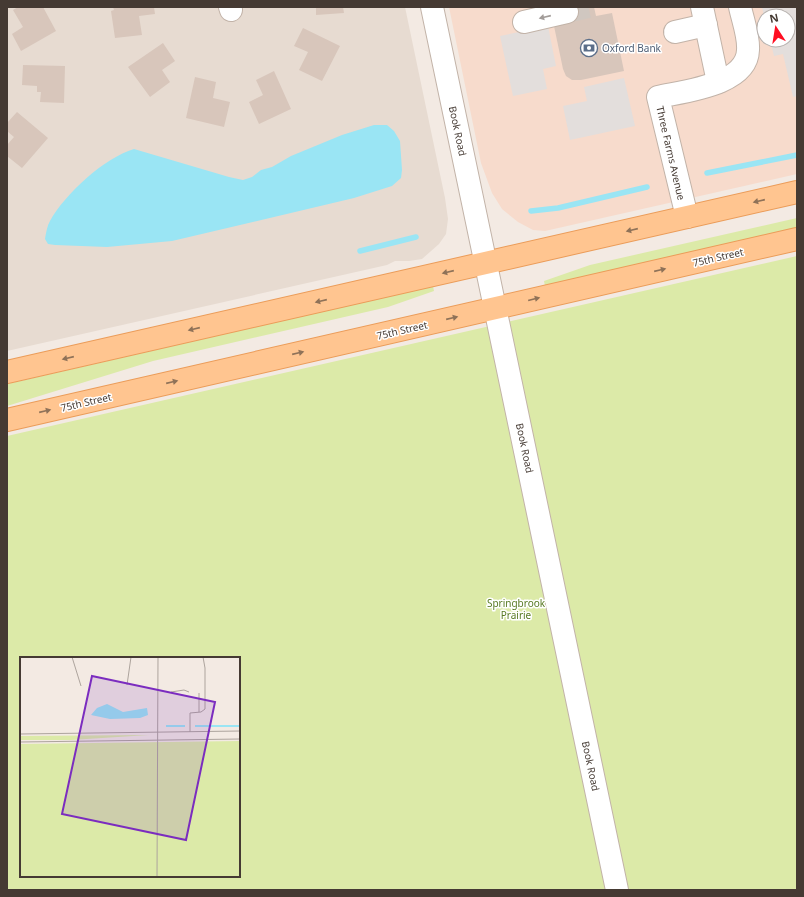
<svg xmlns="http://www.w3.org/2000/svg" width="804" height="897" font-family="'Noto Sans',sans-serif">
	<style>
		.residential { fill: #e7dbd1 }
		.commercial { fill: #f7dbcc; fill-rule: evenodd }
		.green { fill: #dceaa8; fill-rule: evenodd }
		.parking { fill: #e3dedc }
		.water { fill: #9ae5f4 }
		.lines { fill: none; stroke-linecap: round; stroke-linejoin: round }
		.stream { stroke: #9ae5f4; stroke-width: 5.5 }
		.building { fill: #d8c6bb }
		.minor-tunnel { stroke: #d0c7c0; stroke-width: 22; stroke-dasharray: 22 11; stroke-linecap: butt }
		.minor-casing { stroke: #c2b3a8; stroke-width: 24 }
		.major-casing { stroke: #eb9c59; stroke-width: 24 }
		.minor { stroke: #fff; stroke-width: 22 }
		.major { stroke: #ffc590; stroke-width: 22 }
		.oneway { fill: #a29c99 }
		.oneway2 { fill: #8f7258 }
		.labels { text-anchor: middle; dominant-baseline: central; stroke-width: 3; stroke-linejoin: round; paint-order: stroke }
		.service-label { font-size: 10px; fill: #4e5e75; stroke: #fff; text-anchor: start }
		.street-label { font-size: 10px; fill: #453a33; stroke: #fff }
		.park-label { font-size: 10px; fill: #587a23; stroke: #fff }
		.inset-river { fill: none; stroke: #9ae5f4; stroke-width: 2 }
		.inset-road { fill: none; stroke: #ada49d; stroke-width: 1 }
		.view { fill: #7b2cbf; fill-opacity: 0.15; stroke: #7b2cbf; stroke-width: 2 }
		.inset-edge { fill: none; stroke: #453a33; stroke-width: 2 }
	</style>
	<rect width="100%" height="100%" fill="#f3eae3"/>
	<polygon class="residential" points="7,7 405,7 445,198 448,219 446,234 439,244 422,259 409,261 395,261 387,265 7,351"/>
	<path class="commercial" d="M449 7H797V174L545 231 533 230 518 222 502 209 492 193 481 163ZM764 16H788V40H764Z"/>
	<g class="green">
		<polygon points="797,218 797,228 545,286 544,281 590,265"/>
		<path d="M797 256V890H7V436ZM21 658H239V876H21Z"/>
		<polygon points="433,286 434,291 388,307 153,361 7,406 7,384"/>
	</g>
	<g class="parking">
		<polygon points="762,7 797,7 797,96 793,97 783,54 774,56 770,40 788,40 788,16 764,16"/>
		<polygon points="548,26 556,66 543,69 547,89 513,96 500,36"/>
		<polygon points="624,78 635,126 570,140 563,106 587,101 584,87"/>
	</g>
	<path class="water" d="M374 125H387L394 131 400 141 402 170 401 178 392 186 354 198 172 241 107 247 55 245 48 244 45 239C46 233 47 226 50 221 65 194 104 158 134 149L229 177 243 180 252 177 261 170 272 167 291 156 342 135Z"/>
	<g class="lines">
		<g class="stream">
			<polyline points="707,173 797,155"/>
			<polyline points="531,211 558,208 647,187"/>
			<polyline points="360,251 416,237"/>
		</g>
	</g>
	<g class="building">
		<polygon points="18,7 43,7 56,31 21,51 12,34 23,27 13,10"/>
		<polygon points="113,7 154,7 155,14 139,16 142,35 115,38 111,11 114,10"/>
		<polygon points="316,7 343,7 344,13 316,15"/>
		<polygon points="565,7 594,7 596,16 612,13 624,71 581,80 572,80 566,76 563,69 554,26 569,23"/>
		<polygon points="303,28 340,46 322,81 299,70 308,52 294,46"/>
		<polygon points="163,43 175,61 162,70 170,82 150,97 128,67"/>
		<polygon points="23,65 65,66 64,103 40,102 41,92 37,92 37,86 22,85"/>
		<polygon points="274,71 291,109 259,124 249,102 263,95 256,80"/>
		<polygon points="195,77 216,82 213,98 230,102 224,127 186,118"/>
		<polygon points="17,112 48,138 22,168 7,156 7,145 14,137 7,131 7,123"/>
	</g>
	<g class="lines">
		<polyline class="minor-tunnel" points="567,12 589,7"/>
		<g class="minor-casing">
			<g id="minor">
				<polyline points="230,7 231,10"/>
				<polyline points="432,7 617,890"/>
				<polyline points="702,7 718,82"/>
				<polyline points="524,22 567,12"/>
				<polyline points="675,32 706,25"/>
				<path d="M687 217 658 97C685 91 747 85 748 50 749 36 743 21 740 7"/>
			</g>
		</g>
		<g class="major-casing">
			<g id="major">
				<polyline points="7,372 797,192"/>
				<polyline points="7,420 797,239"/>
			</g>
		</g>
		<use href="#minor" class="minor"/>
		<use href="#major" class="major"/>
	</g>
	<defs><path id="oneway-solid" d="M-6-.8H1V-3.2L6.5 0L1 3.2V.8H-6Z"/></defs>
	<use class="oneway" href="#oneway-solid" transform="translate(545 17) rotate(167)"/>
	<g class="oneway2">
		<use href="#oneway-solid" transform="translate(759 201) rotate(167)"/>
		<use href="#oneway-solid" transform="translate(632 230) rotate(167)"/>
		<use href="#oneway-solid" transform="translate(660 270) rotate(-13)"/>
		<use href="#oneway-solid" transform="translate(448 272) rotate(167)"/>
		<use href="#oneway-solid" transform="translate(534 299) rotate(-14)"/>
		<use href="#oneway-solid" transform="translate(321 301) rotate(167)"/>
		<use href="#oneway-solid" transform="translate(452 318) rotate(-13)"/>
		<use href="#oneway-solid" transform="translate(194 329) rotate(167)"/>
		<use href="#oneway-solid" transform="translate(298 353) rotate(-13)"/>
		<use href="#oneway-solid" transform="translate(68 358) rotate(167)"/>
		<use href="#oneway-solid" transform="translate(172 382) rotate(-13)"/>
		<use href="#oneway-solid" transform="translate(45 411) rotate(-13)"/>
	</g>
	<defs>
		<g id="bank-ring" transform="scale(0.9)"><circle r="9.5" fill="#fff" stroke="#5c6f8a" stroke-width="1.5"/><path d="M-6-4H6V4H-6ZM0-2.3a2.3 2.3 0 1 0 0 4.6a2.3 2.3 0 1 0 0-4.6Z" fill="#5c6f8a"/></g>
	</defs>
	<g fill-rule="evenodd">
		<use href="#bank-ring" x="589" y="48"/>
	</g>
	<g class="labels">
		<g class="service-label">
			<text x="602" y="48">Oxford Bank</text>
		</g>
		<g class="street-label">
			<text transform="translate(458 131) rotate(78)">Book Road</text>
			<text transform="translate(671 153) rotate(77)">Three Farms Avenue</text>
			<text transform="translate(718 257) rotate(-13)">75th Street</text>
			<text transform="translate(402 330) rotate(-13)">75th Street</text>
			<text transform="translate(86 402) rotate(-13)">75th Street</text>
			<text transform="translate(525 448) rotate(78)">Book Road</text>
			<text transform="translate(591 766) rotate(78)">Book Road</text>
		</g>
		<g class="park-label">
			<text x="516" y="603">Springbrook<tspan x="516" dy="12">Prairie</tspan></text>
		</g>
	</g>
	<g transform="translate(20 657)">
		<rect width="220" height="220" fill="#f3eae3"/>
		<path d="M129 78 51 83H0V79ZM220 84V220H0V87Z" fill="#dceaa8"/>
		<path d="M87 47 103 55 127 51 128 58 120 61 90 62 71 58 77 51Z" fill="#9ae5f4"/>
		<path class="inset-river" d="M146 69H165M175 69H220"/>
		<path class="inset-road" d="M13 0H43M52 0 61 29M107 28 111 0M151 35 164 33 169 35M179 55V36M170 75V56L181 55 185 52V11L183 0M0 77 220 74M0 85 220 82M137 220 138 0"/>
		<path class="view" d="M72 19 195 45 166 183 42 157Z"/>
		<rect width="220" height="220" class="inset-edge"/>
	</g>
	<rect width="804" height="897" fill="none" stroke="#453a33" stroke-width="16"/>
	<g transform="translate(776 28) rotate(348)"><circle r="19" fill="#ffffff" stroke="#b5b0ad"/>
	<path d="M0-3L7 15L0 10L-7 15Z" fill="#ff0e22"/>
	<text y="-6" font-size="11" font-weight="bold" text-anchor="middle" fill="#453a33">N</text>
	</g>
</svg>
